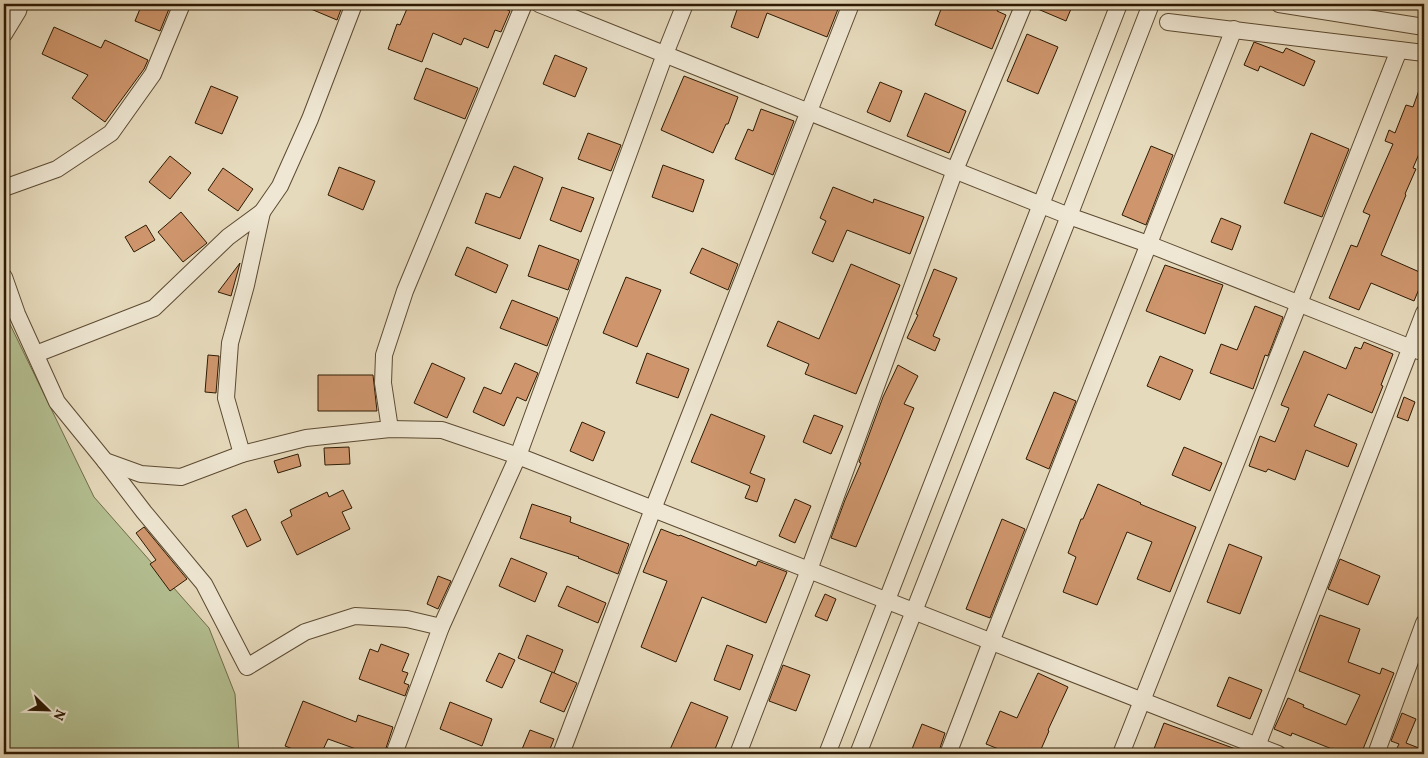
<svg xmlns="http://www.w3.org/2000/svg" width="1428" height="758" font-family="Vollkorn,serif">
	<style>
		.green { fill: #b4c092; stroke: #716d4a }
		.building { fill: #cf966d; stroke: #2e1a03 }
		.lines { fill: none; stroke-linecap: round; stroke-linejoin: round }
		.street-casing { stroke: #5c4a31; stroke-width: 18 }
		.street { stroke: #efe7d3; stroke-width: 16 }
	</style>
	<rect width="100%" height="100%" fill="#e6dabc"/>
	<filter id="stains"><feTurbulence type="fractalNoise" baseFrequency=".004" numOctaves="4"/><feColorMatrix values="0 0 0 0 .2 0 0 0 0 .09 0 0 0 0 .02 0 0 0 .5 -.17"/></filter>
	<radialGradient id="worn" r=".72"><stop offset=".6" stop-color="#630" stop-opacity="0"/><stop offset="1" stop-color="#630" stop-opacity=".3"/></radialGradient>
	<polygon class="green" points="4,312 94,497 209,628 235,694 239,754 6,754 4,750"/>
	<g class="building">
		<polygon points="142,4 171,4 160,31 135,21"/>
		<polygon points="299,4 343,4 337,20"/>
		<polygon points="409,4 470,4 479,7 481,4 494,4 510,11 501,32 495,30 488,48 464,38 461,45 433,33 422,62 388,49 397,24 400,25"/>
		<polygon points="739,4 840,4 827,37 767,13 758,38 731,27"/>
		<polygon points="943,4 1000,4 997,11 1006,15 992,49 935,25"/>
		<polygon points="1034,4 1073,4 1066,21 1033,7"/>
		<polygon points="54,27 101,48 105,40 148,60 144,69 105,122 72,98 88,75 42,54"/>
		<polygon points="1027,34 1058,47 1038,94 1007,81"/>
		<polygon points="1254,42 1283,53 1286,48 1315,61 1304,86 1260,66 1258,71 1244,65"/>
		<polygon points="555,55 587,68 575,97 543,84"/>
		<polygon points="426,68 478,88 465,119 414,99"/>
		<polygon points="684,76 738,97 728,124 726,124 713,153 661,130"/>
		<polygon points="1423,79 1424,142 1413,168 1416,169 1405,194 1406,195 1381,255 1424,274 1424,277 1414,301 1371,283 1359,310 1329,298 1351,245 1357,247 1370,215 1363,212 1393,144 1385,141 1389,130 1395,133 1406,105 1413,107"/>
		<polygon points="880,82 902,91 890,122 867,112"/>
		<polygon points="211,86 238,97 222,134 195,123"/>
		<polygon points="925,93 966,111 949,153 907,136"/>
		<polygon points="761,109 794,121 773,175 735,159 748,129 753,131"/>
		<polygon points="588,133 621,145 611,171 578,159"/>
		<polygon points="1311,133 1349,149 1322,217 1284,203"/>
		<polygon points="1151,146 1173,155 1146,225 1122,215"/>
		<polygon points="170,156 191,173 170,199 149,182"/>
		<polygon points="663,165 704,180 693,212 652,197"/>
		<polygon points="514,166 543,178 520,239 475,223 486,193 500,198"/>
		<polygon points="339,167 375,181 363,210 328,195"/>
		<polygon points="223,168 253,189 238,211 208,190"/>
		<polygon points="562,187 594,198 581,232 550,220"/>
		<polygon points="833,187 873,203 874,199 924,217 910,254 847,230 833,262 812,253 826,221 820,218"/>
		<polygon points="181,212 207,243 183,262 158,232"/>
		<polygon points="1221,218 1241,226 1232,250 1211,242"/>
		<polygon points="146,225 155,240 134,252 125,237"/>
		<polygon points="539,245 579,260 568,290 528,276"/>
		<polygon points="467,247 508,265 496,293 455,275"/>
		<polygon points="702,248 738,264 728,290 690,273"/>
		<polygon points="240,263 231,296 218,292"/>
		<polygon points="851,264 900,285 856,394 805,374 809,364 767,346 778,321 819,339"/>
		<polygon points="1165,265 1223,285 1205,334 1146,311"/>
		<polygon points="934,269 957,278 933,336 940,339 935,351 907,338 918,315 916,314"/>
		<polygon points="626,277 661,290 637,347 603,333"/>
		<polygon points="512,300 558,318 547,346 500,328"/>
		<polygon points="1255,306 1283,317 1268,356 1265,355 1253,389 1210,373 1221,344 1237,350"/>
		<polygon points="1364,342 1393,354 1381,385 1383,386 1372,413 1328,394 1314,426 1357,444 1348,467 1306,450 1295,480 1268,469 1266,472 1249,466 1260,436 1275,442 1289,408 1281,405 1304,351 1346,369 1355,347 1361,349"/>
		<polygon points="647,353 689,369 678,398 636,383"/>
		<polygon points="208,355 219,356 216,393 205,392"/>
		<polygon points="1160,356 1193,370 1180,400 1147,386"/>
		<polygon points="432,363 465,378 447,418 414,403"/>
		<polygon points="515,363 538,373 526,401 517,397 504,426 473,412 484,387 501,394"/>
		<polygon points="898,365 918,376 904,404 914,408 856,547 831,538 845,500 861,463 859,462 883,397"/>
		<polygon points="318,375 373,375 377,411 318,411"/>
		<polygon points="1054,392 1076,401 1049,469 1026,459"/>
		<polygon points="1404,397 1415,402 1408,421 1397,417"/>
		<polygon points="711,414 765,436 750,473 765,479 757,502 745,498 750,486 691,462"/>
		<polygon points="814,415 843,426 831,454 803,442"/>
		<polygon points="582,422 605,432 593,461 570,451"/>
		<polygon points="349,447 350,464 325,465 324,448"/>
		<polygon points="1184,447 1222,463 1210,491 1172,475"/>
		<polygon points="298,454 301,466 278,473 274,461"/>
		<polygon points="1098,484 1141,503 1140,504 1196,527 1170,592 1137,579 1152,542 1127,532 1097,605 1063,592 1076,557 1068,553 1081,519 1083,519"/>
		<polygon points="343,490 352,508 342,512 350,529 297,555 281,522 292,516 290,510 327,492 329,497"/>
		<polygon points="795,499 811,506 795,543 779,536"/>
		<polygon points="532,504 571,517 570,522 629,544 618,574 578,558 579,557 520,538"/>
		<polygon points="246,509 261,540 247,547 232,516"/>
		<polygon points="1002,519 1025,529 990,618 966,609"/>
		<polygon points="144,527 187,579 170,591 150,564 156,560 136,533"/>
		<polygon points="661,529 679,536 680,535 756,566 758,561 787,572 766,623 702,597 676,662 641,647 667,581 643,572"/>
		<polygon points="1229,544 1262,557 1240,614 1207,602"/>
		<polygon points="511,558 547,573 535,602 499,586"/>
		<polygon points="1340,559 1380,576 1368,605 1328,589"/>
		<polygon points="438,576 451,581 438,609 427,604"/>
		<polygon points="567,586 606,603 598,623 558,606"/>
		<polygon points="825,594 836,599 827,621 815,616"/>
		<polygon points="1320,615 1360,629 1348,662 1380,674 1382,668 1394,673 1361,754 1348,754 1332,748 1332,749 1292,733 1291,736 1274,729 1288,698 1304,705 1303,707 1346,725 1360,695 1299,671"/>
		<polygon points="527,635 563,650 554,673 518,658"/>
		<polygon points="381,644 409,654 402,671 408,673 404,683 409,685 405,696 359,679 370,649 378,652"/>
		<polygon points="727,645 753,655 740,690 714,680"/>
		<polygon points="499,653 515,660 502,688 486,681"/>
		<polygon points="783,665 810,675 796,711 769,701"/>
		<polygon points="552,672 577,683 564,712 540,702"/>
		<polygon points="1038,673 1068,687 1048,730 1049,731 1039,754 1011,754 986,744 1000,711 1017,718"/>
		<polygon points="1229,677 1262,690 1250,719 1217,706"/>
		<polygon points="303,701 356,722 358,715 393,727 384,754 370,754 328,739 321,754 306,754 285,746"/>
		<polygon points="450,702 492,719 482,746 440,729"/>
		<polygon points="691,702 728,717 713,754 668,754"/>
		<polygon points="1402,713 1416,719 1406,743 1424,750 1424,754 1394,754 1399,744 1391,741"/>
		<polygon points="1164,723 1244,752 1244,754 1152,754"/>
		<polygon points="922,724 945,733 938,754 910,754"/>
		<polygon points="530,730 554,739 548,754 520,754"/>
	</g>
	<g class="lines">
		<g class="street-casing">
			<g id="street">
				<polyline points="539,4 1069,216 1148,244 1424,353"/>
				<polyline points="1279,4 1424,27"/>
				<polyline points="1168,22 1424,53"/>
				<polyline points="4,34 18,11 20,4"/>
				<polyline points="4,188 57,169 111,133 153,74 182,4"/>
				<polyline points="4,277 17,314 57,402 105,461 141,474 181,477 242,454 306,438 390,429 442,430 518,456 1278,754"/>
				<polyline points="36,354 154,308 228,237 262,212 280,186 310,119 354,4"/>
				<polyline points="390,429 383,383 384,355 405,291 524,4"/>
				<polyline points="242,454 226,398 230,343 246,285 262,212"/>
				<polyline points="105,461 144,512 204,584 247,667 305,632 355,616 407,619 441,627"/>
				<polyline points="394,754 441,627 518,456 665,54 685,4"/>
				<polyline points="561,754 653,509 851,4"/>
				<polyline points="738,754 809,570 955,170 1024,4"/>
				<polyline points="827,754 1119,4"/>
				<polyline points="858,754 1069,216 1151,4"/>
				<polyline points="948,754 991,642 1234,29"/>
				<polyline points="1121,754 1399,50"/>
				<polyline points="1254,754 1424,313"/>
				<polyline points="1376,754 1424,623"/>
			</g>
		</g>
		<use href="#street" class="street"/>
	</g>
	<rect width="1428" height="758" fill="none" stroke="#e6dabc" stroke-width="20"/>
	<rect x="5" y="5" width="1418" height="748" fill="none" stroke="#2e1a03" stroke-width="2.5"/>
	<rect x="10" y="10" width="1408" height="738" fill="none" stroke="#2e1a03"/>
	<g transform="translate(48 710) rotate(113)" stroke="#efe7d3" stroke-width="4" paint-order="stroke">
	<path d="M0-4L9 19L0 12L-9 19Z" fill="#2e1a03"/>
	<text y="-8" font-size="14" font-weight="bold" text-anchor="middle" fill="#2e1a03">N</text>
	</g>
	<rect width="100%" height="100%" filter="url(#stains)"/>
	<rect width="100%" height="100%" fill="url(#worn)"/>
</svg>
